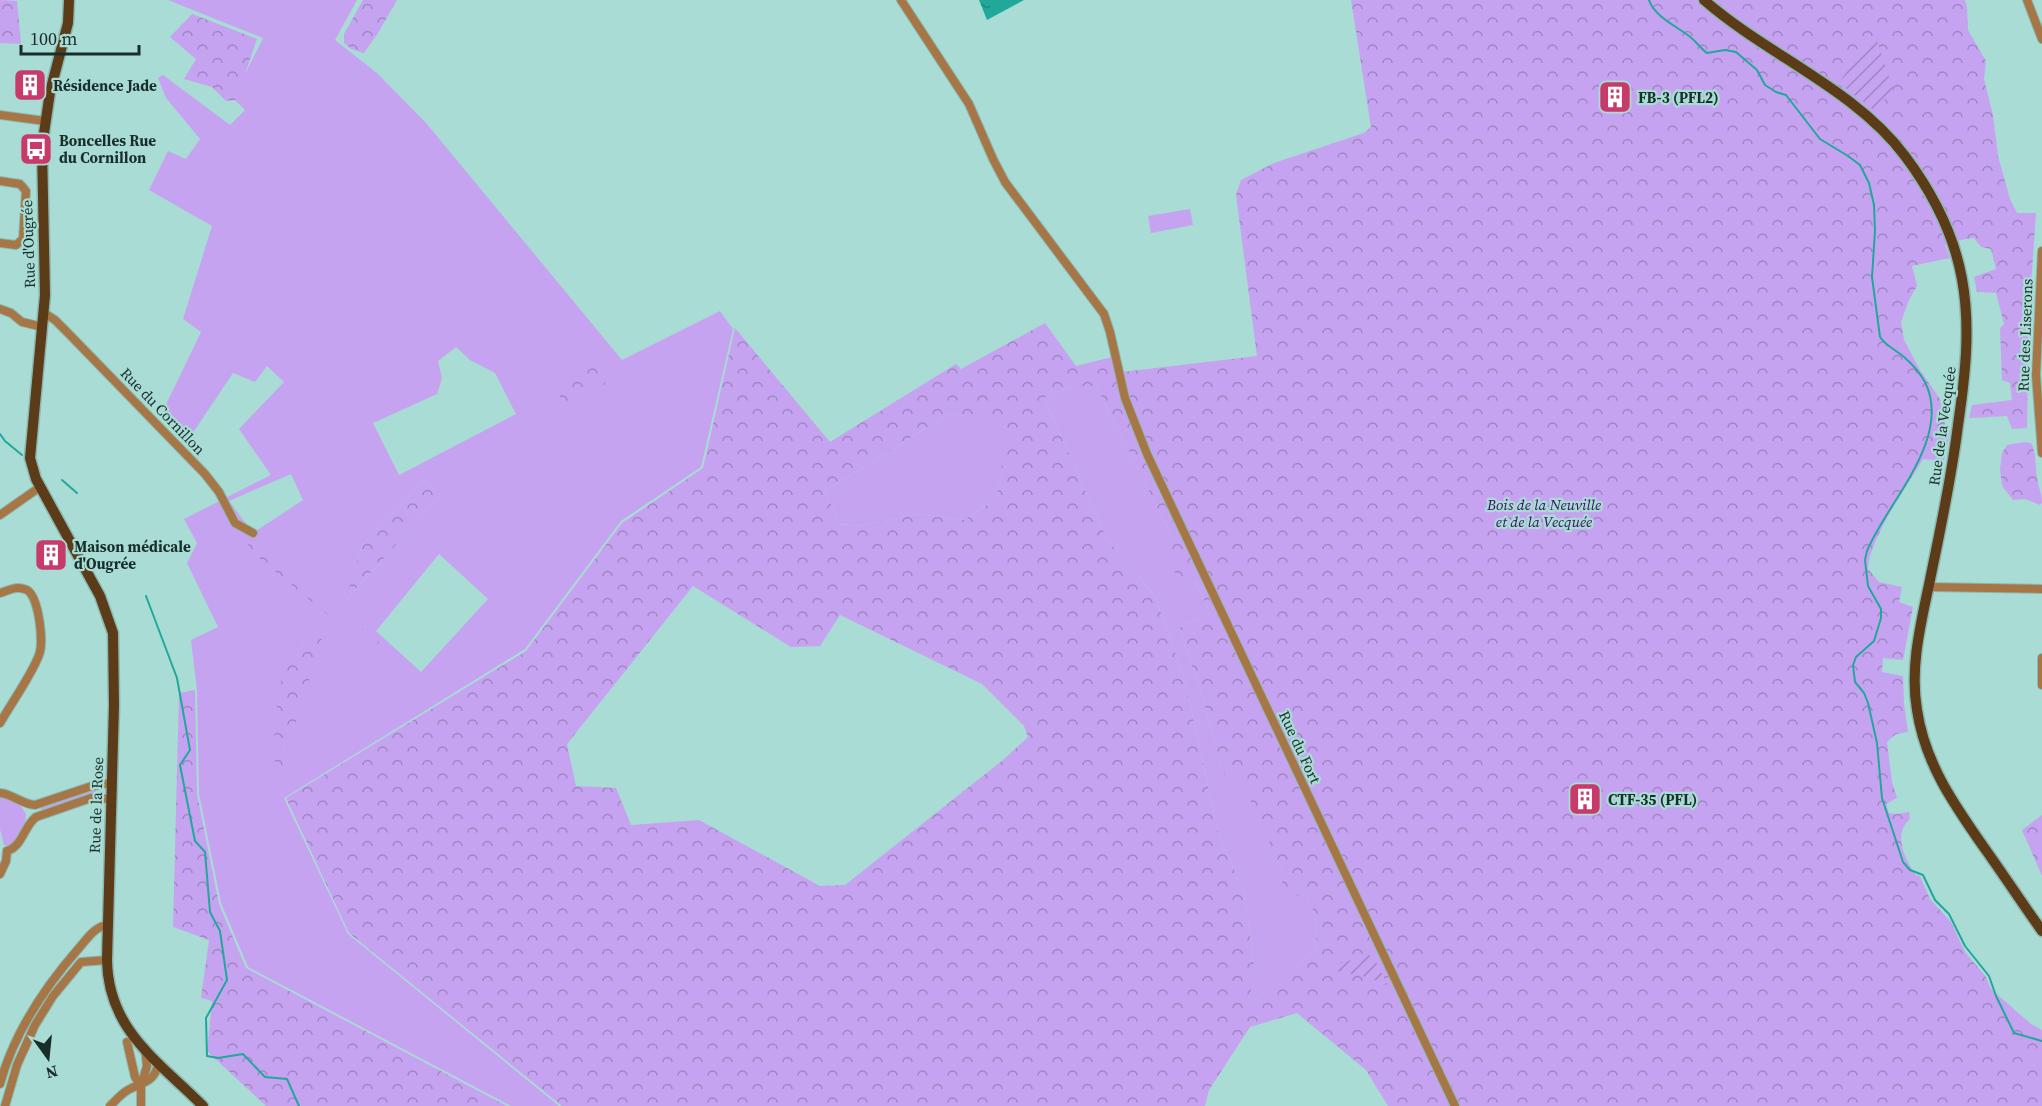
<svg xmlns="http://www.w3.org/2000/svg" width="2042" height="1106" font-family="'Source Serif 4',serif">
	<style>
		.green { fill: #c6a3f1; fill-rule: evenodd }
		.forest { fill: url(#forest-crowns); fill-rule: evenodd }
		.garden { fill: url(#garden-furrows) }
		.water { fill: url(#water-ripples) }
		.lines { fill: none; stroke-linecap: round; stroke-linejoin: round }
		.stream { stroke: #21a89b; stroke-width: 2 }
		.minor-casing { stroke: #8bb9b2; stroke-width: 10 }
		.major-casing { stroke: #8bb9b2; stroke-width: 13 }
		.minor { stroke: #a77646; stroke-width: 8 }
		.major { stroke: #5c3b19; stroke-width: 10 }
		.labels { text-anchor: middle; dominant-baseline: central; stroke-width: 4.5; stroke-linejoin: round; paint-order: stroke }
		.poi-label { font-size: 15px; font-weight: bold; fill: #192e2b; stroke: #a8dcd4; text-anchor: start }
		.street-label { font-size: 15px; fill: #192e2b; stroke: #a8dcd4 }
		.park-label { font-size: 15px; font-style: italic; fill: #3d0f61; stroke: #a8dcd4 }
	</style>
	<defs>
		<pattern id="forest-crowns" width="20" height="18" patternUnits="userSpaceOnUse" patternTransform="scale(1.5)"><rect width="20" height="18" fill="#c6a3f1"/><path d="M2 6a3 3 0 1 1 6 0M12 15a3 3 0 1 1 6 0" fill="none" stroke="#a085c3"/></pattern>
		<pattern id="garden-furrows" width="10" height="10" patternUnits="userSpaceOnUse" patternTransform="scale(1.5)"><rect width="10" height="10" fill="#c6a3f1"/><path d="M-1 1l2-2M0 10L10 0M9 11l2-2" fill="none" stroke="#a085c3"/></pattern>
		<pattern id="water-ripples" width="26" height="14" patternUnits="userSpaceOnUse" patternTransform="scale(1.5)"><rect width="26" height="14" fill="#21a89b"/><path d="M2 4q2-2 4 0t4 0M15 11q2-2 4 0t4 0" fill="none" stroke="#1c897f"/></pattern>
	</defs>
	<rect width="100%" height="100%" fill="#a8dcd4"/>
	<g class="green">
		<path d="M168 0H357L335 40 378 74 426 123 622 360 720 311 733 329 701 467 621 521 525 649 284 798 348 934 559 1106H511L248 967 221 903 199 794 197 690 191 640 218 627 187 563 197 543 184 519 271 475 239 429 284 382 267 366 255 382 233 373 186 443 161 415 201 332 183 319 212 226 149 190 168 151 186 159 200 139 166 98 158 78 163 75 230 125 245 110 233 98 263 38ZM456 347 470 360 495 373 516 414 399 475 373 423 437 394 442 378 438 361ZM291 474 303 500 253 533 229 501ZM424 481 441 495 346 600 362 545ZM439 554 488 599 421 672 376 631Z"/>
		<polygon points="1190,209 1193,225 1151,233 1148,216"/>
		<path d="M1073 386H1096L1174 541V560L1194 579 1210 613 1179 628 1198 683 1224 775 1236 768 1283 872 1288 895 1307 896C1317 916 1319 928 1315 951L1248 1006 1254 965 1245 894 1219 836 1184 677 1155 596 1107 539 1044 398Z"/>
		<polygon points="950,413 1008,427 997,498 964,520 917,514 861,526 840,524 825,491"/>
		<polygon points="91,789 96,789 96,793 42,811 41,809 42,806"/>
		<path d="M0 797C10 797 22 805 26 814L25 824 11 846 4 845 0 829Z"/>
	</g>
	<g class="forest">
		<polygon points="0,0 17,1 21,44 0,43"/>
		<polygon points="363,0 397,0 378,33 364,53 351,49 344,43 344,34"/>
		<path d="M1351 0H1965L1967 7 1968 30 1986 61 1984 79 1993 115 1998 156 2010 199 2017 213H2036L2029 314 2027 428 2012 429 2007 416 1969 418 1972 405 2012 400 2010 383 2002 380 2000 328 2004 324 1996 293 1977 292 1974 277 1996 269 1991 249 1981 247 1974 238 1960 240 1945 245 1950 258 1912 266 1917 286 1909 300 1901 322 1904 340 1920 370 1940 399 1946 429 1950 431 1944 461 1923 459C1907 486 1869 539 1868 569L1879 582 1902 587 1899 602 1913 607 1903 660 1883 658 1882 672 1903 676 1904 704 1908 732 1896 734 1887 742 1892 782 1897 798 1886 804 1889 813 1896 814 1909 812 1910 819C1892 835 1905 859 1916 875L1920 876 1930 899 1951 922 1965 952 1986 977 1991 989 2031 1024 2042 1030V1106H1460L1143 437 1129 399 1122 372 1257 356 1236 195 1241 180 1274 163 1364 133 1371 127Z"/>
		<polygon points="192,14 257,39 236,100 226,101 212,87 184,79 196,59 170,37"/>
		<path d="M1045 323 1076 366 1112 357 1122 400 1133 431 1450 1106H1388L1366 1070 1297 1013 1250 1027 1209 1090 1205 1106H562L349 933 286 798 526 651 622 523 703 468 735 328 830 442 956 364 961 369ZM1073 386H1096L1174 541 1165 553 1174 560 1170 569 1180 576 1181 584 1194 579 1210 613 1179 628 1198 683 1224 775 1236 769 1283 872 1282 886 1288 895 1307 896C1317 916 1319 929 1315 951L1249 1005 1254 965 1245 894 1219 836 1184 677 1155 596 1107 539 1044 398ZM950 413 1007 427 997 498 964 520 917 514 861 526 840 524 825 491ZM693 586 791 647 820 646 840 615 982 684 1024 726 1028 737 1003 760 845 885 820 886 699 820 631 825 616 788 576 786 567 744Z"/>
		<polygon points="593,366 606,379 605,384 567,405 554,390 583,368"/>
		<path d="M2025 442 2031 443C2037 454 2035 467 2037 478 2038 487 2042 493 2042 503L2040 505 2025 499 2013 500 2002 486 2000 469 2002 453 2007 445Z"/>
		<polygon points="424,481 441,495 345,601 362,545"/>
		<polygon points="254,540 382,645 372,651 245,547"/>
		<polygon points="315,632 322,640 279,777 273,752 278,693 287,658 300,639"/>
		<polygon points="195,690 197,794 219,904 246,968 507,1106 266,1106 207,1051 212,1001 201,998 209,940 173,927 179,693"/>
		<polygon points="2042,815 2042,876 2022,830"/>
	</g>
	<g class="garden">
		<polygon points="1877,41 1893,89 1875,111 1839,83 1850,67"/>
		<polygon points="1369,955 1374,958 1388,986 1367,977 1337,971 1334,965"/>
	</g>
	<polygon class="water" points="979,0 1024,0 987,20"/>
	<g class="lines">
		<g class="stream">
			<path d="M1649 0C1654 16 1676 26 1689 36 1696 41 1700 48 1707 53L1725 50 1736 52 1757 70 1765 85 1776 92 1786 95 1820 139 1848 156 1860 165 1869 183 1874 205 1875 231 1872 277 1880 337C1886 346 1896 350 1904 357 1912 364 1920 373 1925 382 1953 439 1887 502 1867 551L1865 560 1868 586 1881 609V618L1874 641 1856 657 1853 665 1855 682 1864 693 1868 703 1877 743 1882 798 1903 862 1910 870 1923 875 1935 900 1949 914 1965 946 1989 976 1996 996 2014 1033 2042 1041"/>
			<polyline points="0,434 5,441 22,455"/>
			<polyline points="62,480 77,493"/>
			<polyline points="146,596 177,678 190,750 180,765 195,841 205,852 210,912 220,931 227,980 206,1018 207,1056 218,1058 243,1054 265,1077 287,1079 299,1106"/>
		</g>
		<g class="minor-casing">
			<g id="minor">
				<polyline points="901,0 969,104 993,159 1005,182 1104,314 1110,332 1125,398 1147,454 1455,1106"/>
				<polyline points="2027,0 2042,39"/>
				<polyline points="0,115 45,121"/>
				<polyline points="0,181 20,184 26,191 23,239 16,245 0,243"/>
				<polyline points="2042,251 2036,375 2042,453"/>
				<polyline points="0,309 11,313 22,322 43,327"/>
				<polyline points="44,313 55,320 68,333 205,474 219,492 235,523 253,533"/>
				<polyline points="0,515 40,487"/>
				<polyline points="1928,587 2042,589"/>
				<path d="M0 593C9 590 18 585 27 590 39 597 44 643 39 655 31 676 12 702 0 723"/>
				<polyline points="2042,658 2042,685"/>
				<path d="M0 793C12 794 22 804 35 805L92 786 111 783"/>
				<path d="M7 851C22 847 24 826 36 817L91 798 111 799"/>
				<polyline points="0,874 6,861 7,851"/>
				<polyline points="127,1042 135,1077 141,1086"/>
				<path d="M0 1084C14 1032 44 988 79 948 87 939 95 926 108 925"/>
				<polyline points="5,1106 17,1065 35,1025 53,996 81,962 107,960"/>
				<path d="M110 1106C115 1101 121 1094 128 1090 144 1081 153 1084 159 1063"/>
				<polyline points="141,1106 141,1086 147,1066 145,1048"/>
			</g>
		</g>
		<g class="major-casing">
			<g id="major">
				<path d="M69 0 68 23 50 92 42 147 45 295 30 458 36 479 100 596 113 633 114 705 107 960C108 1030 158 1061 203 1106"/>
				<path d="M1704 0C1767 55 1855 89 1905 156 1932 192 1954 235 1962 279 1971 328 1965 377 1958 425 1952 474 1942 522 1932 570 1923 616 1909 663 1917 710 1925 763 1953 803 1983 846 2003 874 2022 903 2042 931"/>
			</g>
		</g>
		<use href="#minor" class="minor"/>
		<use href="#major" class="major"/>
	</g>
	<defs>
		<g id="building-square" transform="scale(1.725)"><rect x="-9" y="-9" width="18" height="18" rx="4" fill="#c73a69" stroke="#a8dcd4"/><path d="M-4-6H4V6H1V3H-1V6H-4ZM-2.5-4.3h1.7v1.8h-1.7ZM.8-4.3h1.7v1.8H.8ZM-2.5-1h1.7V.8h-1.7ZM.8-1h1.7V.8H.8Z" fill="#fff"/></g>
		<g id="bus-square" transform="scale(1.725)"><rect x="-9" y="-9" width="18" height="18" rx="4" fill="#c73a69" stroke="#a8dcd4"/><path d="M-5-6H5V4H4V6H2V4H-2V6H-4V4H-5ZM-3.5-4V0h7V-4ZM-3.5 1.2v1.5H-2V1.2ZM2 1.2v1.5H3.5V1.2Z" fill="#fff"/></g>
	</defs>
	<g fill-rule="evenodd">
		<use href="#building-square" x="30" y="85"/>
		<use href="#building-square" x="1615" y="97"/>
		<use href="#bus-square" x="36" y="149"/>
		<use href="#building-square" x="51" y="555"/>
		<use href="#building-square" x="1585" y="799"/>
	</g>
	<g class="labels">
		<g class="poi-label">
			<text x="53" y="85">Résidence Jade</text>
			<text x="1638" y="97">FB-3 (PFL2)</text>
			<text x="59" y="140">Boncelles Rue<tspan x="59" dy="17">du Cornillon</tspan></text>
			<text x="74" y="546">Maison médicale<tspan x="74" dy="17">d'Ougrée</tspan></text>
			<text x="1608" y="799">CTF-35 (PFL)</text>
		</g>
		<g class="street-label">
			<text transform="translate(28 244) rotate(-92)">Rue d'Ougrée</text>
			<text transform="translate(2025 335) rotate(-88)">Rue des Liserons</text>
			<text transform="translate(163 411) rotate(46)">Rue du Cornillon</text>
			<text transform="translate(1942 426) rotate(-82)">Rue de la Vecquée</text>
			<text transform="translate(1300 747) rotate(65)">Rue du Fort</text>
			<text transform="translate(96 805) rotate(-88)">Rue de la Rose</text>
		</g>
		<g class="park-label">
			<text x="1544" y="504">Bois de la Neuville<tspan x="1544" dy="17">et de la Vecquée</tspan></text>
		</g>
	</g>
	<g transform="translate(48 1058) rotate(165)" stroke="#a8dcd4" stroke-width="4.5" paint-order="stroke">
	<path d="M0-4.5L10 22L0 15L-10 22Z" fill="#192e2b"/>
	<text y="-9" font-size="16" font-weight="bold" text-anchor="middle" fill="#192e2b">N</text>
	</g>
	<path d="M21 45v9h118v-9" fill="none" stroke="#192e2b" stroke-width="3"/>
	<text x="30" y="45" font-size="18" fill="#192e2b" stroke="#a8dcd4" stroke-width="4.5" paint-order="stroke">100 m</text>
</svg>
